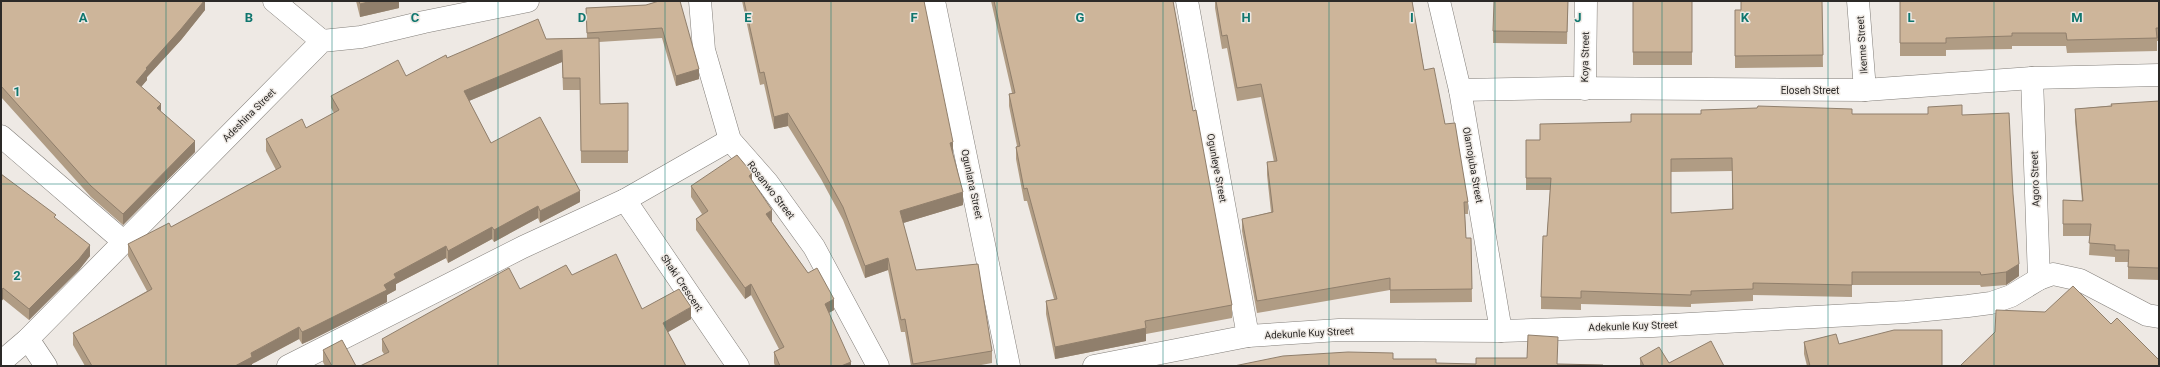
<svg xmlns="http://www.w3.org/2000/svg" width="2160" height="367" font-family="Roboto,sans-serif">
	<style>
		.lines { fill: none; stroke-linecap: round; stroke-linejoin: round }
		.minor-casing { stroke: #837f7a; stroke-width: 23 }
		.minor { stroke: #fff; stroke-width: 22 }
		.wall { fill: #b09c84; fill-rule: evenodd }
		.shaded-wall { fill: #907f6c }
		.building { fill: #cdb59a; stroke: #907f6c; fill-rule: evenodd }
		.grid { fill: none; stroke: #0f766e; stroke-width: 1; stroke-opacity: 0.55 }
		.labels { text-anchor: middle; dominant-baseline: central; stroke-width: 3; stroke-linejoin: round; paint-order: stroke }
		.street-label { font-size: 10px; fill: #2c2a28; stroke: #eee9e4 }
		.grid-label { font-size: 13px; text-anchor: middle; font-weight: bold; fill: #0f766e; stroke: #eee9e4; stroke-width: 3; stroke-linejoin: round; paint-order: stroke }
	</style>
	<rect width="100%" height="100%" fill="#eee9e4"/>
	<g class="lines">
		<g class="minor-casing">
			<g id="minor">
				<polyline points="274,1 322,41"/>
				<polyline points="700,1 704,50 730,140 767,182 814,247 878,366"/>
				<polyline points="934,1 1009,366"/>
				<polyline points="1187,1 1248,336"/>
				<polyline points="1439,1 1460,90 1501,331"/>
				<polyline points="1858,1 1865,90"/>
				<polyline points="2032,78 2039,279"/>
				<polyline points="1585,89 1586,1"/>
				<polyline points="1460,90 1566,88 1865,90 2032,78 2159,75"/>
				<polyline points="1,136 123,241"/>
				<polyline points="625,200 738,366"/>
				<polyline points="28,339 46,366"/>
				<polyline points="1,362 28,339 322,41 361,37 424,22 528,1"/>
				<polyline points="288,366 523,247 625,200 730,140"/>
				<polyline points="1094,366 1248,336 1339,330 1501,331 1653,326 1906,312 1968,306 1991,303 2011,296 2039,279 2053,274 2080,280 2147,315 2159,317"/>
			</g>
		</g>
		<use href="#minor" class="minor"/>
	</g>
	<g class="wall">
		<polygon points="1,1 205,1 205,10 181,40 147,77 147,80 141,87 161,112 195,152 123,225 91,197 1,97"/>
		<polygon points="356,1 399,1 399,8 360,17"/>
		<polygon points="742,1 924,1 953,155 963,205 903,223 916,270 992,351 992,363 976,366 911,366 905,332 901,332 888,270 865,278 843,220 821,179 788,126 774,129 764,84 760,85"/>
		<polygon points="991,1 1173,1 1193,111 1232,305 1232,318 1146,334 1146,341 1055,359 1046,314 1046,301 1054,299 1027,201 1024,201 1016,159 1016,147 1017,146 1009,106 1009,94 1012,93"/>
		<polygon points="1215,1 1412,1 1424,70 1445,124 1468,202 1468,214 1465,214 1466,238 1471,238 1472,302 1390,303 1390,290 1257,313 1242,231 1242,219 1271,212 1267,175 1267,162 1274,162 1261,97 1237,101 1227,48 1222,49 1215,8"/>
		<polygon points="1568,1 1567,44 1493,43 1493,31"/>
		<rect x="1633" y="1" width="59" height="64"/>
		<polygon points="1822,1 1823,67 1735,68 1735,10 1741,10"/>
		<polygon points="1900,1 2159,1 2159,41 2157,41 2157,51 2067,53 2066,46 2012,46 2012,49 1946,50 1946,56 1900,56"/>
		<polygon points="646,5 699,79 676,86 662,38 599,42 600,104 628,103 628,163 581,163 580,90 563,90 562,62 469,101 491,143 580,202 540,223 538,218 494,242 492,239 448,263 446,258 396,284 396,290 387,295 387,302 311,340 302,344 299,339 252,364 252,366 85,366 73,345 73,333 147,291 128,256 128,244 171,227 276,170 266,151 266,139 306,128 334,113 331,108 331,96 406,76 447,58 546,39 587,38 586,8"/>
		<polygon points="2159,101 2159,280 2128,279 2128,262 2115,262 2115,257 2089,255 2090,236 2063,236 2063,200 2082,201 2075,121 2075,109"/>
		<path d="M1928 107 1962 115 2013 194 2019 276 2006 285 1981 287 1980 285H1852V297L1753 295V301L1691 304V307L1581 304V310L1541 309V297L1547 236 1550 190H1526V140H1540L1631 122 1852 114H1928ZM1732 171V209L1671 213V172Z"/>
		<polygon points="1,174 56,219 90,256 79,270 29,320 3,299 1,302"/>
		<polygon points="752,181 772,221 772,222 834,310 829,313 851,366 775,366 774,363 774,352 779,349 751,295 745,299 696,230 696,219 702,214 691,197 691,186"/>
		<polygon points="572,275 642,309 691,319 668,332 384,354 382,351 382,339 520,289"/>
		<polygon points="1804,342 1839,344 1942,366 1807,366 1804,354"/>
		<polygon points="323,350 356,366 325,366 323,362"/>
		<polygon points="1640,358 1669,363 1724,366 1640,366"/>
	</g>
	<g class="shaded-wall">
		<polygon points="204,1 205,1 205,10 181,40 147,77 147,80 136,93 136,82 146,68"/>
		<polygon points="372,1 399,1 399,8 360,17 360,4"/>
		<polygon points="562,50 562,62 464,103 464,91"/>
		<polygon points="699,69 699,79 676,86 676,76"/>
		<polygon points="161,104 161,115 157,108"/>
		<polygon points="788,113 788,126 774,129 774,117"/>
		<polygon points="195,141 195,152 123,225 123,214"/>
		<polygon points="953,142 953,155 950,143"/>
		<polygon points="752,173 752,184 749,176"/>
		<polygon points="580,191 580,202 540,223 540,211"/>
		<polygon points="963,192 963,205 900,224 900,211"/>
		<polygon points="538,206 538,218 494,242 494,230"/>
		<polygon points="772,210 772,221 766,225 766,214"/>
		<polygon points="492,227 492,239 448,263 448,251"/>
		<polygon points="90,245 90,256 79,270 29,320 29,309"/>
		<polygon points="446,246 446,258 396,284 396,290 387,295 387,302 311,340 302,344 302,332 384,285 394,274"/>
		<polygon points="888,258 888,270 865,278 865,266"/>
		<polygon points="2019,264 2019,276 2006,285 2006,272"/>
		<polygon points="751,284 751,295 745,299 745,288"/>
		<polygon points="3,288 3,299 1,302 1,291"/>
		<polygon points="834,299 834,310 825,315 825,304"/>
		<polygon points="691,307 691,319 663,335 663,323"/>
		<polygon points="299,327 299,339 252,364 252,366 235,366 251,353"/>
		<polygon points="1146,328 1146,341 1055,359 1055,347"/>
		<polygon points="851,362 851,366 841,366"/>
	</g>
	<g class="building">
		<polygon points="1,1 204,1 181,29 146,68 147,69 136,82 161,104 157,108 195,141 123,214 91,186 1,86"/>
		<polygon points="359,1 372,1 360,4"/>
		<polygon points="659,1 680,1 699,69 676,76 662,28 587,33 586,8 646,5"/>
		<polygon points="744,1 924,1 953,142 950,143 963,192 900,211 916,270 978,264 992,351 913,364 905,319 901,320 888,258 865,266 843,207 821,167 788,113 774,117 764,72 760,73"/>
		<polygon points="994,1 1173,1 1193,111 1196,110 1232,305 1145,321 1146,328 1055,347 1046,301 1057,299 1027,188 1024,189 1016,147 1020,146 1009,94 1015,93"/>
		<polygon points="1216,1 1412,1 1424,70 1434,68 1445,124 1455,123 1468,202 1464,202 1466,238 1471,238 1472,289 1390,290 1390,278 1257,301 1242,219 1273,212 1267,162 1277,161 1261,84 1237,88 1227,35 1222,36"/>
		<polygon points="1494,1 1568,1 1567,32 1493,31"/>
		<rect x="1633" y="1" width="59" height="51"/>
		<polygon points="1741,1 1822,1 1823,55 1735,56 1735,10 1741,10"/>
		<polygon points="1900,1 2159,1 2159,28 2156,28 2157,38 2067,40 2066,33 2012,33 2012,36 1946,38 1946,43 1900,43"/>
		<polygon points="538,19 546,39 599,38 600,104 628,103 628,151 581,151 580,78 563,78 562,50 464,91 491,143 540,117 580,191 540,211 538,206 494,230 492,227 448,251 446,246 394,274 396,278 384,285 387,290 311,328 302,332 299,327 251,353 252,357 235,366 92,366 73,333 152,289 128,244 169,223 171,227 281,167 266,139 302,119 306,128 339,110 331,96 398,60 406,76 446,55 447,58"/>
		<polygon points="2159,101 2159,268 2128,267 2129,250 2115,250 2115,245 2089,243 2091,224 2063,224 2063,200 2083,201 2075,109 2112,106 2111,104"/>
		<path d="M1962 105V115L2009 113 2013 194 2019 264 2006 272 1981 275 1980 272H1852V285L1753 283V289L1691 291V295L1581 291V298L1541 297 1543 236H1547L1551 178H1526V140H1540V124L1631 122V114H1701V110L1757 108 1758 106 1852 109V114H1928V107ZM1732 158 1733 209 1671 213V159Z"/>
		<polygon points="737,155 752,173 749,176 772,210 766,214 808,273 817,268 834,299 825,304 851,362 841,366 780,366 774,352 784,347 751,284 745,288 696,219 708,211 691,186"/>
		<polygon points="1,174 56,215 54,217 90,245 79,259 29,309 3,288 1,291"/>
		<polygon points="616,254 642,309 679,289 691,307 663,323 686,366 360,366 389,352 382,339 509,268 520,289 566,265 572,275"/>
		<polygon points="2073,286 2111,324 2117,318 2158,359 2159,358 2159,366 1960,366 1995,332 1996,310 2045,312"/>
		<polygon points="1894,330 1942,330 1942,366 1810,366 1804,342 1836,334 1839,344"/>
		<polygon points="1528,335 1558,337 1557,364 1603,365 1603,366 1234,366 1283,356 1348,352 1393,353 1393,359 1436,359 1436,363 1476,364 1476,358 1527,358"/>
		<polygon points="342,340 356,366 332,366 323,350"/>
		<polygon points="1711,341 1724,366 1644,366 1640,358 1659,347 1669,363"/>
	</g>
	<path class="grid" d="M166 1V366M332 1V366M498 1V366M665 1V366M831 1V366M997 1V366M1163 1V366M1329 1V366M1495 1V366M1662 1V366M1828 1V366M1994 1V366M1 184H2159"/>
	<g class="labels">
		<g class="street-label">
			<text transform="translate(1862 45) rotate(-94)">Ikenne Street</text>
			<text transform="translate(1585 57) rotate(-89)">Koya Street</text>
			<text x="1810" y="90">Eloseh Street</text>
			<text transform="translate(249 115) rotate(-45)">Adeshina Street</text>
			<text transform="translate(1473 165) rotate(80)">Olamojuba Street</text>
			<text transform="translate(1217 168) rotate(79)">Ogunleye Street</text>
			<text transform="translate(2035 179) rotate(-92)">Agoro Street</text>
			<text transform="translate(972 184) rotate(78)">Ogunlana Street</text>
			<text transform="translate(771 190) rotate(52)">Rosanwo Street</text>
			<text transform="translate(682 283) rotate(56)">Shaki Crescent</text>
			<text transform="translate(1633 326) rotate(-2)">Adekunle Kuy Street</text>
			<text transform="translate(1309 333) rotate(-3)">Adekunle Kuy Street</text>
		</g>
	</g>
	<g class="grid-label">
		<text x="83" y="22">A</text>
		<text x="249" y="22">B</text>
		<text x="415" y="22">C</text>
		<text x="582" y="22">D</text>
		<text x="748" y="22">E</text>
		<text x="914" y="22">F</text>
		<text x="1080" y="22">G</text>
		<text x="1246" y="22">H</text>
		<text x="1412" y="22">I</text>
		<text x="1578" y="22">J</text>
		<text x="1745" y="22">K</text>
		<text x="1911" y="22">L</text>
		<text x="2077" y="22">M</text>
		<text x="17" y="96">1</text>
		<text x="17" y="280">2</text>
	</g>
	<rect width="2160" height="367" fill="none" stroke="#2c2a28" stroke-width="4"/>
</svg>
